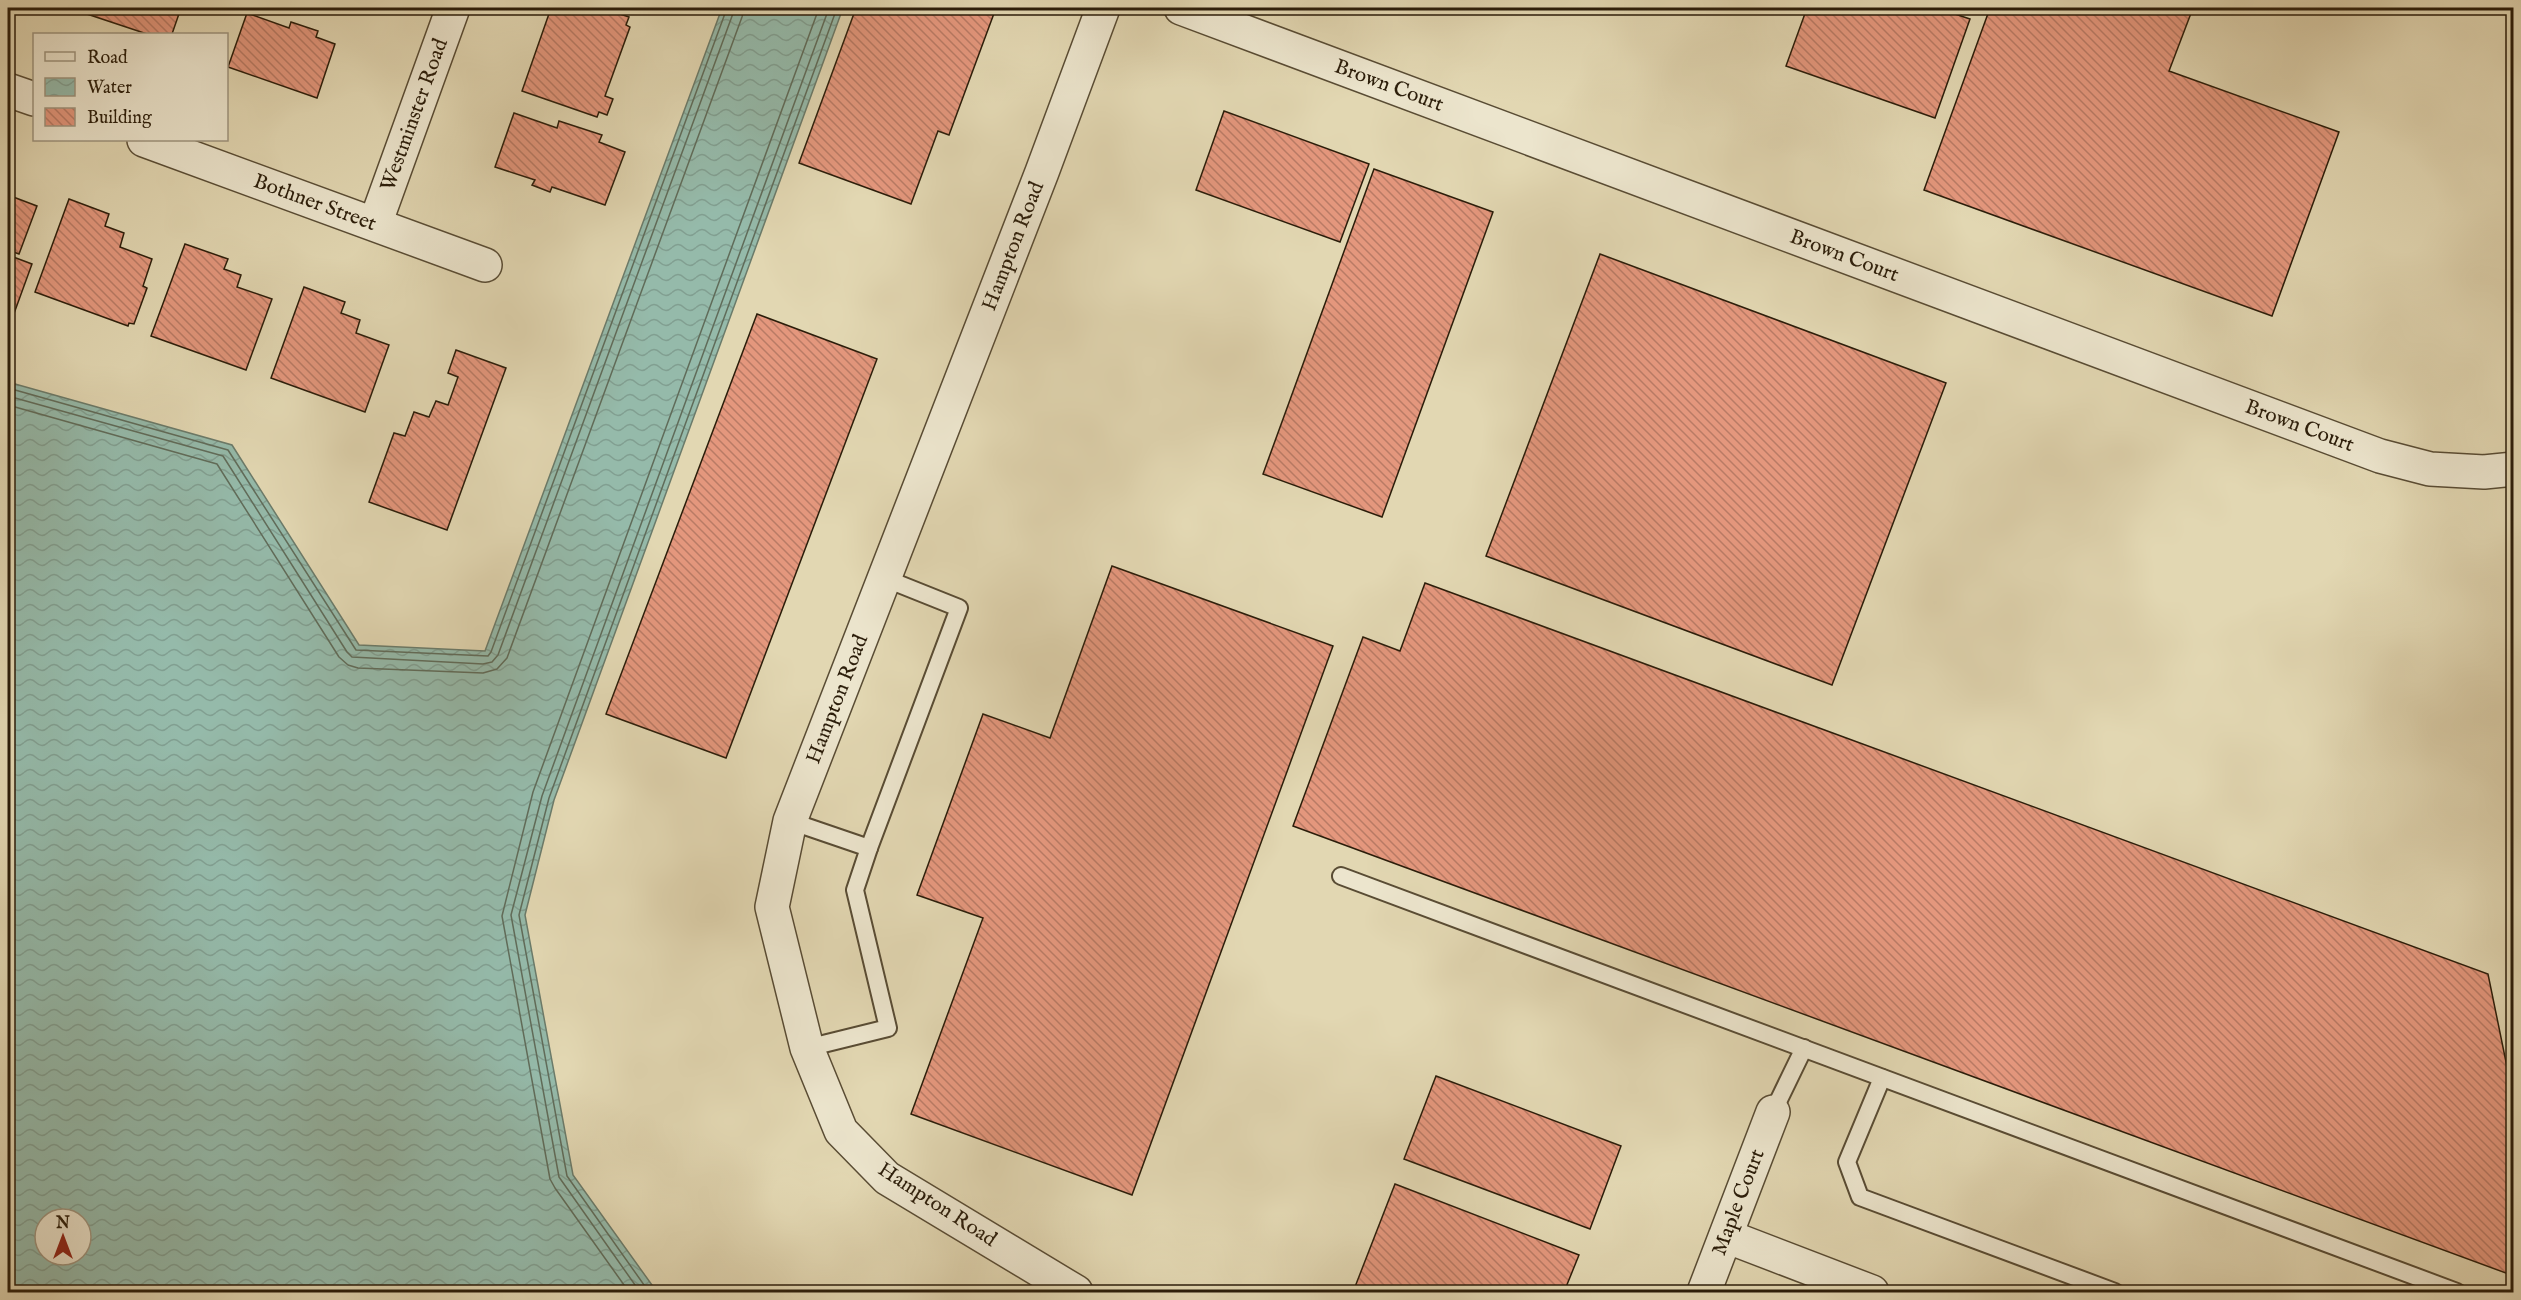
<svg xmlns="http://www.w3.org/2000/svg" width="2521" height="1300" font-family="'IM FELL English',serif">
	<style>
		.water { fill: url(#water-waves); stroke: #6b7b6a; stroke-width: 1.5; fill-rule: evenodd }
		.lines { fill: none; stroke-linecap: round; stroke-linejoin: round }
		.shore { stroke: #606c5a; stroke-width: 1.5 }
		.building { fill: url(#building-back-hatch); stroke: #2b1d0a; stroke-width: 1.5 }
		.lane-casing { stroke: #594c34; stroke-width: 20 }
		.street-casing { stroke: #594c34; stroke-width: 36 }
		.lane { stroke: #ece5cd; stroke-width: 16 }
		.street { stroke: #ece5cd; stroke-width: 33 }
		.labels { text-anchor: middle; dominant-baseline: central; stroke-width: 6; stroke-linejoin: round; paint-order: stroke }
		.street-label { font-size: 21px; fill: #2b1d0a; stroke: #ece5cd }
	</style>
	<defs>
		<pattern id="water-waves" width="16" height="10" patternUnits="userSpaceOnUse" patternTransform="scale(1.5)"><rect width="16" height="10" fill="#95baaa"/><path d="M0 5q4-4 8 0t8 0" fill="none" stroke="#819f91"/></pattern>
		<pattern id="building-back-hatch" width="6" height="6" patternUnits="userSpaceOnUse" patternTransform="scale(1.5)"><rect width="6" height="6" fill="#e4977d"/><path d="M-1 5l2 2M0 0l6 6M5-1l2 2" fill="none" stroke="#b97b65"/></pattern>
	</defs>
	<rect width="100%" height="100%" fill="#e2d7b2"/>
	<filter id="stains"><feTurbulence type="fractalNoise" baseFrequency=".00333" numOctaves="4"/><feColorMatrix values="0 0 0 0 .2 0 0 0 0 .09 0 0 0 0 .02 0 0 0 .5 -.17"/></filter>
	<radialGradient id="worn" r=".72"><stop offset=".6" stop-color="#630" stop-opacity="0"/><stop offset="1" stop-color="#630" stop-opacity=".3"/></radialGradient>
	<path class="water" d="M722 8H843L554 800 525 915 573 1175 657 1292H8V382L232 445 359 645 485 651ZM45 1219H81V1255H45Z"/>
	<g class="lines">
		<g class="shore">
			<polyline points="8,388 228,450 356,650 488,656 491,652 727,8"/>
			<polyline points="8,396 223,456 347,652 352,657 483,664 492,662 498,655 735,8"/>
			<polyline points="8,405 217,464 339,657 348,665 358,668 483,673 497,669 507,658 742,17 744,8"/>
			<polyline points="629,1292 555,1188 550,1179 502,916 533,792 819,8"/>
			<polyline points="640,1292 559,1177 511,915 542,796 829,8"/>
			<polyline points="649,1292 567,1176 519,915 549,798 837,8"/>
		</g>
	</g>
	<g class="building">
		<polygon points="80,8 181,8 172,34 147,34 78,11"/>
		<polygon points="551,8 602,8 629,17 626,25 630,27 605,96 613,99 607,115 599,112 597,117 522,91"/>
		<polygon points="856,8 996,8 949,135 938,131 911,204 799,163"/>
		<polygon points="1807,8 1937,8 1970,19 1935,118 1786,66"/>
		<polygon points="1990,8 2193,8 2169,71 2339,132 2272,316 1924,190"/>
		<polygon points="247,13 289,28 291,22 318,31 316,37 335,44 317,98 228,67"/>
		<polygon points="1224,111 1369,164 1340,242 1196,190"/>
		<polygon points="514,113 557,128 559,121 602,135 599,142 625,152 605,205 552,187 550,192 532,185 535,180 495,167"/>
		<polygon points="1374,169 1493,212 1382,517 1263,474"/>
		<polygon points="8,195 37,206 19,254 8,250"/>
		<polygon points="69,199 109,214 105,226 124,233 120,247 152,259 143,286 147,288 134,324 129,323 128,326 35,292"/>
		<polygon points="185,244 228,259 224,269 241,275 237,287 272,299 246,370 151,336"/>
		<polygon points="1600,254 1946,383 1832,685 1486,556"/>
		<polygon points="8,255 32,264 8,330"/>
		<polygon points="304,287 345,302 341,313 360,320 356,333 389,345 365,412 271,378"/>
		<polygon points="757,314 877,359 726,758 606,714"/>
		<polygon points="456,350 506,368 447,530 369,502 394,433 405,436 414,412 429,417 436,401 448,405 458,377 448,373"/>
		<polygon points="1112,566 1333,646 1132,1195 911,1114 983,918 917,895 983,714 1050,738"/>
		<polygon points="1425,583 2488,974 2514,1101 2514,1276 1293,826 1363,637 1400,651"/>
		<polygon points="1436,1076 1621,1146 1590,1229 1404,1159"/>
		<polygon points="1395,1184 1579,1255 1564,1292 1353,1292"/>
	</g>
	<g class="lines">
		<g class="lane-casing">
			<g id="lane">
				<polyline points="790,821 869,848 855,890 888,1028 807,1048"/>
				<polyline points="869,848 959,608 884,578"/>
				<polyline points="1341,876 2457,1292"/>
				<polyline points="1882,1078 1847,1162 1860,1197 2115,1292"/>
				<polyline points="1773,1112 1804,1048"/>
			</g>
		</g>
		<g class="street-casing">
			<g id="street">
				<path id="s1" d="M1181 8 2380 456 2430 469 2484 472 2514 469"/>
				<polyline points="8,90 34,99"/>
				<path id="s2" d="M144 140 485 265"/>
				<path id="s3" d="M375 224 453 8"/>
				<polyline points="1726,1236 1872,1292"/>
				<path id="s4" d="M1076 1292 887 1178 841 1131 807 1048 772 907 790 821 1042 172 1103 8"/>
				<path id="s5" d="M1704 1292 1773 1112"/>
			</g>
		</g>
		<use href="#lane" class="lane"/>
		<use href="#street" class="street"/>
	</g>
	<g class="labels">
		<g class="street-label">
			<text stroke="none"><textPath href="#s1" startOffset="222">Brown Court</textPath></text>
			<text stroke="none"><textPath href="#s3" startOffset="116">Westminster Road</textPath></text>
			<text stroke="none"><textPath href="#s2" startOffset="182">Bothner Street</textPath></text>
			<text stroke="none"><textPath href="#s4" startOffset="1226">Hampton Road</textPath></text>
			<text stroke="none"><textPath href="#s1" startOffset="708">Brown Court</textPath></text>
			<text stroke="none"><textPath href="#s1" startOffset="1194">Brown Court</textPath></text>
			<text stroke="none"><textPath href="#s4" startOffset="740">Hampton Road</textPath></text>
			<text stroke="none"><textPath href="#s5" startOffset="96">Maple Court</textPath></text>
			<text transform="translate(937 1205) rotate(33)">Hampton Road</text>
		</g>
	</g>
	<rect width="2521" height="1300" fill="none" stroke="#e2d7b2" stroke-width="30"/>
	<rect x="9" y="9" width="2503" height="1282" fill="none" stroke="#2b1d0a" stroke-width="3"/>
	<rect x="15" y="15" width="2491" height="1270" fill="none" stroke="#2b1d0a" stroke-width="1.5"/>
	<rect x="33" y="33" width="195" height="108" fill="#ece5cd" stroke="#9f957f" stroke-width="1.5"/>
	<rect x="45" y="52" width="30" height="9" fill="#ece5cd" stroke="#9f957f" stroke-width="1.5"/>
	<text x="87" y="63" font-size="18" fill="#2b1d0a">Road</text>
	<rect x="45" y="78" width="30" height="18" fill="url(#water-waves)" stroke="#9f957f" stroke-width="1.5"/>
	<text x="87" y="93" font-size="18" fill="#2b1d0a">Water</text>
	<rect x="45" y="108" width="30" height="18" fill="url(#building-back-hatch)" stroke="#9f957f" stroke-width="1.5"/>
	<text x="87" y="123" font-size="18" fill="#2b1d0a">Building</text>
	<g transform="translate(63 1237)"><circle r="28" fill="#ece5cd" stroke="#9f957f" stroke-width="1.5"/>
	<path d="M0-4.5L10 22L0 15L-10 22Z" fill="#8f2418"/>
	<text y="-9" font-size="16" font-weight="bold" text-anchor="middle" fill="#2b1d0a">N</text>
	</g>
	<rect width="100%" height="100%" filter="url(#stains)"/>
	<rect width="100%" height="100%" fill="url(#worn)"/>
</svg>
